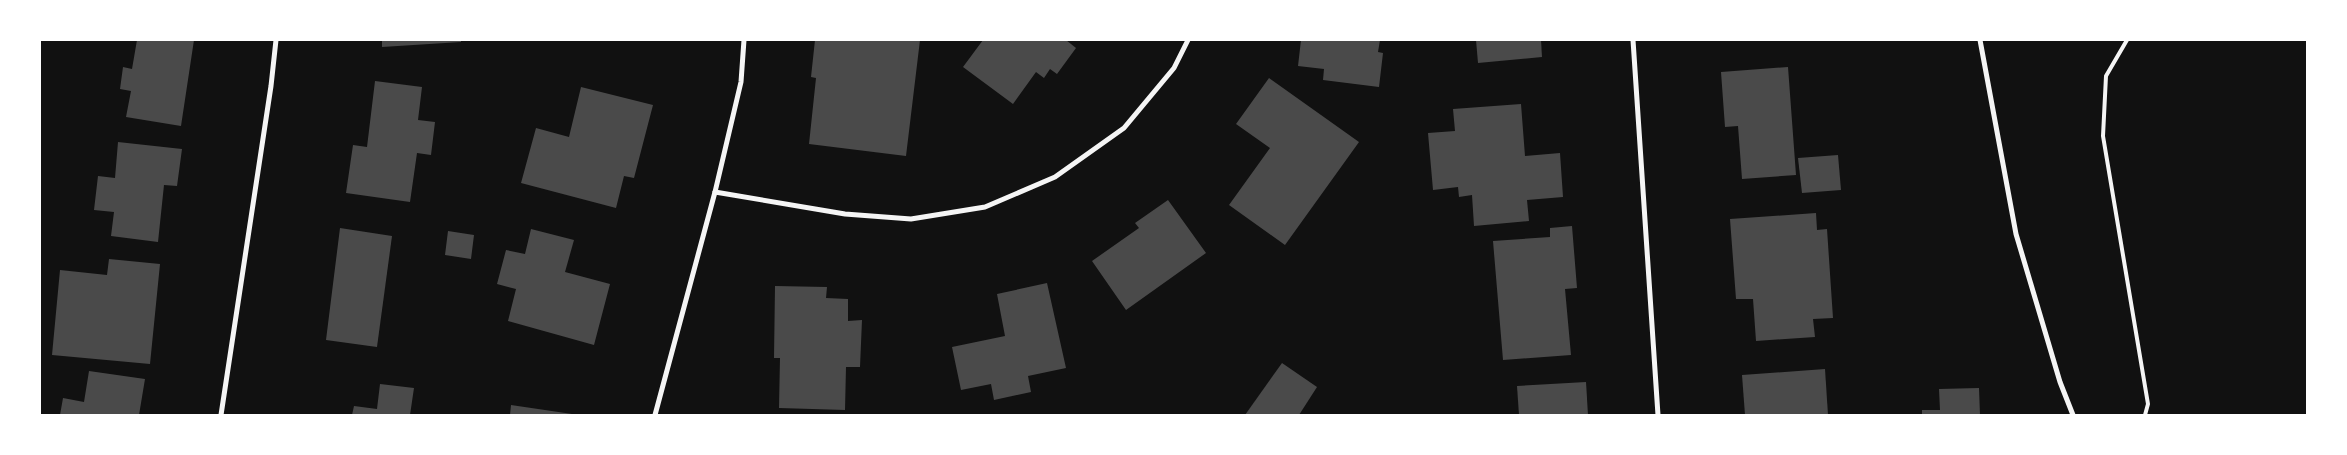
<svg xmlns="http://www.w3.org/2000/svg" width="2347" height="455" font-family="Overpass,sans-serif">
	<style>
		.building { fill: #4a4a4a }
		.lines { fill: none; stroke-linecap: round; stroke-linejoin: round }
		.service { stroke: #f5f5f5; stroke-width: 4 }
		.minor { stroke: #f5f5f5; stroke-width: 5 }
	</style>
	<rect width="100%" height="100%" fill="#111"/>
	<g class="building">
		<polygon points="137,40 194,40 181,126 126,117 131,91 120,89 123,67 132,69"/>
		<polygon points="382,40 461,40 461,42 382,47"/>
		<polygon points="815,40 920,40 906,156 809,144 816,78 811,77"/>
		<polygon points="983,40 1066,40 1076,48 1057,74 1050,69 1044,78 1036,72 1013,104 963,67"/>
		<polygon points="1301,40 1380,40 1378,52 1383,53 1379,87 1323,80 1324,69 1298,66"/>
		<polygon points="1476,40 1541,40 1542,57 1478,63"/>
		<polygon points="1788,67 1796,175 1742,179 1738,126 1725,127 1721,72"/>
		<polygon points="1269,78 1359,142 1285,245 1229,205 1270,148 1236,124"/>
		<polygon points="375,81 422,87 418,120 435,122 431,155 417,153 410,202 346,193 353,145 367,147"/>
		<polygon points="581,87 653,105 634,178 624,176 616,208 521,183 536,128 569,137"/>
		<polygon points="1521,104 1525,156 1560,153 1563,197 1527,200 1529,221 1474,226 1472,195 1459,197 1458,187 1433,190 1428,133 1455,131 1453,109"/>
		<polygon points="118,142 182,149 177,186 164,185 158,242 111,236 114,212 94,210 98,176 115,178"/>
		<polygon points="1838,155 1841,190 1802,193 1798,158"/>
		<polygon points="1168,200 1206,253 1126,310 1092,261 1139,228 1135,223"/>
		<polygon points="1816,213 1817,230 1827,229 1833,318 1813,319 1815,337 1756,341 1753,299 1736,299 1730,219"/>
		<polygon points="1572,226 1577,288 1565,289 1571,355 1503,360 1493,241 1550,237 1550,228"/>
		<polygon points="340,228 392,236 377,347 326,340"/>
		<polygon points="531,229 574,240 565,272 610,284 594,345 508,321 516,289 497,284 506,250 525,254"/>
		<polygon points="448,231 474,235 471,259 445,255"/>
		<polygon points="109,259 160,264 150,364 52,355 60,270 107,275"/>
		<polygon points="1047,283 1066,368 1028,376 1031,392 994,400 991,384 961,390 952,347 1005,336 997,294"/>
		<polygon points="775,286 827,287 826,298 848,299 848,321 862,320 860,367 846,367 845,410 779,408 780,358 774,358"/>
		<polygon points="1282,363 1317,387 1299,415 1245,415"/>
		<polygon points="1825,369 1828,415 1745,415 1742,375"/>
		<polygon points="89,371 145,379 139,415 60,415 63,398 84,402"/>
		<polygon points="1586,382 1588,415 1519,415 1517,386"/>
		<polygon points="380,384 414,388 410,415 352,415 354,406 377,409"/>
		<polygon points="1979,388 1980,415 1922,415 1922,410 1940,410 1939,389"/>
		<polygon points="511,405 572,414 572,415 510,415"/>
	</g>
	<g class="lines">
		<polyline class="service" points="2127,40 2106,76 2103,136 2148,404 2145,415"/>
		<g class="minor">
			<polyline points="1633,40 1658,415"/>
			<polyline points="1980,40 2016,234 2060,382 2073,415"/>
			<polyline points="715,192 845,214 911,219 985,207 1055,177 1124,128 1174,68 1188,40"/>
			<polyline points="221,415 271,86 276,40"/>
			<polyline points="655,415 715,192 741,82 744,40"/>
		</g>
	</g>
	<rect width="2347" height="455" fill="none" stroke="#ffffff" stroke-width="82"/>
</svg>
